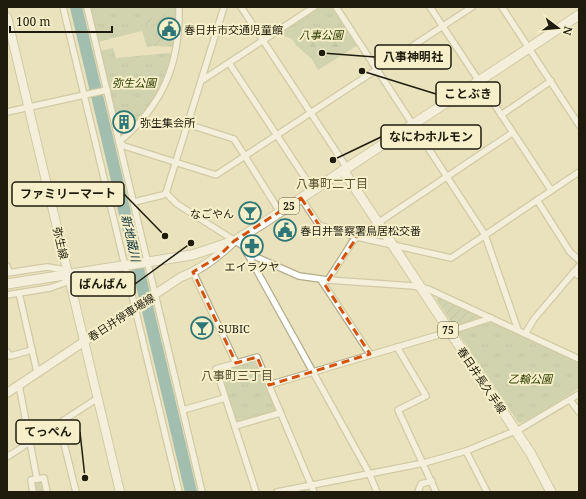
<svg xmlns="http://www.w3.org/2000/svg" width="586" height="499" font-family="'Noto Serif','Noto Sans JP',serif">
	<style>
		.grass { fill: url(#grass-tufts) }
		.forest { fill: url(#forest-firs) }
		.garden { fill: url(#garden-furrows) }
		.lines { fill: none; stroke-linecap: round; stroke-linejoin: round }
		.river { stroke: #4a929e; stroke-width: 12 }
		.street-casing { stroke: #b4ad8a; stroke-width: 8 }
		.secondary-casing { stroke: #b4ad8a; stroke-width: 10 }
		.primary-casing { stroke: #b4ad8a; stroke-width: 11 }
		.street { stroke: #fff; stroke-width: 5.5 }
		.secondary { stroke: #fff; stroke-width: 8 }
		.primary { stroke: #fff; stroke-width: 9 }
		.marked { fill: none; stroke: #d4530c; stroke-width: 3; stroke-dasharray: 8 5; stroke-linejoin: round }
		.labels { text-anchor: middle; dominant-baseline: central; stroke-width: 4; stroke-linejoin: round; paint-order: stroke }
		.shield { fill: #f6efc9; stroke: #605b46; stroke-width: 1 }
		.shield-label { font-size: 10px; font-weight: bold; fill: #1f1c0e }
		.poi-label { font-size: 11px; fill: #1f1c0e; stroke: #f6efc9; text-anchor: start }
		.park-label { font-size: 11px; font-style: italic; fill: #2e3e01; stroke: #f6efc9 }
		.street-label { font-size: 11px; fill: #1f1c0e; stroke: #f6efc9 }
		.neighbourhood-label { font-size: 12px; fill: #5a5333; stroke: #f6efc9 }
		.water-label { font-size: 12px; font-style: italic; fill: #0d3237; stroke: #f6efc9 }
		.leader { fill: none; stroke: #1f1c0e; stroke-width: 1.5 }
		.callout-dot { fill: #1f1c0e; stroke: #f6efc9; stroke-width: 1.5 }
		.callout { fill: #f6efc9; stroke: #1f1c0e; stroke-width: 1.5 }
		.callout-label { font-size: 12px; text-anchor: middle; font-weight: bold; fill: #1f1c0e }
	</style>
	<defs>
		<pattern id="grass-tufts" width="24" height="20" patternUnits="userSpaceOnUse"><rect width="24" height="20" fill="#b2c09d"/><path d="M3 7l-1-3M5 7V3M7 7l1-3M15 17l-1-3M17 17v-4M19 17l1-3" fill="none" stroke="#99a486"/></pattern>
		<pattern id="forest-firs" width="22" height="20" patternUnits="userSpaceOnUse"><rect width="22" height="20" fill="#b2c09d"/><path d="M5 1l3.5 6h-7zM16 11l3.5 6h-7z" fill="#99a486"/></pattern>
		<pattern id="garden-furrows" width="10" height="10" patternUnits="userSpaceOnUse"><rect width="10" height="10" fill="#b2c09d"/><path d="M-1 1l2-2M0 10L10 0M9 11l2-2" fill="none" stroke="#99a486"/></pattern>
	</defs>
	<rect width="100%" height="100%" fill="#e9e2bc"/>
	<g class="grass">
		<polygon points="90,7 176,7 176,29 174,47 152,46 147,47 142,31 98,42"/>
		<polygon points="317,7 333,7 358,45 318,70 312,59 296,45 292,39 280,34 282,31"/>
		<path d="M113 48 116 58 169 53 171 55C163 86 148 115 123 134L120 133 100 51Z"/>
		<polygon points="491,322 579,363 579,388 544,411 521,423 518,422 459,334 460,331"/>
		<polygon points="252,361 255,363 276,408 274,412 239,422 236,421 221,374 223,370"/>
		<polygon points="40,481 42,483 44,492 36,492 35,485 36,482"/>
	</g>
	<polygon class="forest" points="290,26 296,26 311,37 318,40 346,40 352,48 351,49 319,69 312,59 296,45 292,36 285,33 284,31"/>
	<g class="garden">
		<polygon points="163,10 162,23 160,23 160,25 152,27 149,31 145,20 150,19"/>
		<polygon points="160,27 162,29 161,46 152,46 154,29"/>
		<polygon points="439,297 480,316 479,319 456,326 453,325 436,299"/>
	</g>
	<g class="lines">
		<polyline class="river" points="76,7 191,492"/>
		<g class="street-casing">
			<g id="street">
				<polyline points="63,7 179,492"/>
				<polyline points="87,7 202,492"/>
				<path d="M179 7C180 64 163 105 119 142L124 146 216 175 472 7"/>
				<polyline points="241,7 347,168"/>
				<polyline points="336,7 485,235 518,330"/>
				<polyline points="430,7 551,190"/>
				<polyline points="502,7 579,125"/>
				<polyline points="229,63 313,190"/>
				<polyline points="201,81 314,7"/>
				<polyline points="7,112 107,90"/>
				<polyline points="501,115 551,81"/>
				<polyline points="187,124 234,139 280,212"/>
				<polyline points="166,193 177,204 243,246 247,253 369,473 377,492"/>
				<polyline points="301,198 319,225 357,237 451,258 579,172"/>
				<polyline points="537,200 570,252 579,260"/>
				<polyline points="134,202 163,195 166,193 224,7"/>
				<polyline points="247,253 299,276 328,280 414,286 428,289 579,359"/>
				<polyline points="7,266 9,272"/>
				<polyline points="193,272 236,363"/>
				<polyline points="574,272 579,276"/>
				<polyline points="7,273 47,267 60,269 68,275 64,283 50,288 7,295"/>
				<polyline points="321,280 370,354"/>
				<polyline points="328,280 353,241 357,237 512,133"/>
				<polyline points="19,293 37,372"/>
				<polyline points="525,334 534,319 579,266"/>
				<polyline points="397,347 426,396 398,410 436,492"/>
				<polyline points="7,352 10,356 32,350"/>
				<polyline points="19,385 37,479 44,478 47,492"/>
				<polyline points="269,385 445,333 491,318"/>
				<polyline points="570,400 579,412"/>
				<polyline points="183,410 225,398"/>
				<polyline points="59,423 76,492"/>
				<polyline points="235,426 280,413"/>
				<polyline points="466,451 487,492"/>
				<polyline points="7,457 98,398"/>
				<polyline points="33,492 31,480 37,479"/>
				<polyline points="256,492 216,369 257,357 314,492"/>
				<polyline points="277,492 424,463 466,451 520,429 579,394"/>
				<polyline points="418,492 421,484 432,481"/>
			</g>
		</g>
		<g class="secondary-casing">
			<g id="secondary">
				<polyline points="7,17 120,492"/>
				<path d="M7 393 181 277C202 269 217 257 233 242"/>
			</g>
		</g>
		<g class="primary-casing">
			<g id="primary">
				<polyline points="343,170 531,454 551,492"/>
				<polyline points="7,284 192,255 234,241 262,224 579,15"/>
			</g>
		</g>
		<use href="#street" class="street"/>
		<use href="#secondary" class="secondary"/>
		<use href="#primary" class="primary"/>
	</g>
	<path d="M0 0H586V499H0ZM301 198 319 225 357 237 325 285 370 354 269 385 257 357 236 363 193 272 218 257 234 241Z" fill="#e9e2bc" fill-opacity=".55" fill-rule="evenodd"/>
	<path class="marked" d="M301 198 319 225 357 237 325 285 370 354 269 385 257 357 236 363 193 272 218 257 234 241Z"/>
	<defs>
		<g id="civic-ring" transform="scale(1.15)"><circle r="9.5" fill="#f6efc9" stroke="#2d7777" stroke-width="1.5"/><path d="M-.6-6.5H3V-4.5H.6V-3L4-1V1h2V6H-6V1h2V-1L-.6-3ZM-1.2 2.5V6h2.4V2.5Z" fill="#2d7777"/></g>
		<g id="building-ring" transform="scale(1.15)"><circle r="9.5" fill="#f6efc9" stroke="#2d7777" stroke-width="1.5"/><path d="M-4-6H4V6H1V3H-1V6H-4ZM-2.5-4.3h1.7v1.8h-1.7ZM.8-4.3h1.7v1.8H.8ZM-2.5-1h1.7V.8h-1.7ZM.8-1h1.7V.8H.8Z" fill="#2d7777"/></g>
		<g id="bar-ring" transform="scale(1.15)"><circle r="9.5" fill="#f6efc9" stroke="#2d7777" stroke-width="1.5"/><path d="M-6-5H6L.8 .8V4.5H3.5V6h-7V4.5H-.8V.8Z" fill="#2d7777"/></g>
		<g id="pharmacy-ring" transform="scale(1.15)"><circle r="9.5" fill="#f6efc9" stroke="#2d7777" stroke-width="1.5"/><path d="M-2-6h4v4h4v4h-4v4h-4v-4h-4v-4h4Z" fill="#2d7777"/></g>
	</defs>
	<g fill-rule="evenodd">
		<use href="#civic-ring" x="169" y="29"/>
		<use href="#building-ring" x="124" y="122"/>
		<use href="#bar-ring" x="250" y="213"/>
		<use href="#civic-ring" x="285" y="230"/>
		<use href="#pharmacy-ring" x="252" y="246"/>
		<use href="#bar-ring" x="202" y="328"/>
	</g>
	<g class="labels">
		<g class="shield">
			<rect x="279" y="198" width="20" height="16" rx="3"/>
			<rect x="438" y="322" width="20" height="16" rx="3"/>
		</g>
		<g class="shield-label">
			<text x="289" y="206">25</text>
			<text x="448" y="330">75</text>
		</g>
		<g class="poi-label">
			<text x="184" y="29">春日井市交通児童館</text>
			<text x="140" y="122">弥生集会所</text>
			<text x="234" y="213" text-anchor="end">なごやん</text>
			<text x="300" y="230">春日井警察署鳥居松交番</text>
			<text x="252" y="266" text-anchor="middle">エイラクヤ</text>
			<text x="218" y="328">SUBIC</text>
		</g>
		<g class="park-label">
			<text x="321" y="34">八事公園</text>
			<text x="134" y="82">弥生公園</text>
			<text x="530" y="378">乙輪公園</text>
		</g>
		<g class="street-label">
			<text transform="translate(61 243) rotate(77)">弥生線</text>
			<text transform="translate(121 317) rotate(-33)">春日井停車場線</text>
			<text transform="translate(482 380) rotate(56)">春日井長久手線</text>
		</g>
		<g class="neighbourhood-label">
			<text x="332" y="183">八事町二丁目</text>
			<text x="237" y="375">八事町三丁目</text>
		</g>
		<g class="water-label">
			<text transform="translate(131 238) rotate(77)">新地蔵川</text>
		</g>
	</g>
	<path class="leader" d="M322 53L375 57M362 71L436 94M333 160L381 137M165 236L124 194M191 243L135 284M85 478L80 432"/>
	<g class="callout-dot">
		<circle cx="322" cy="53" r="4"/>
		<circle cx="362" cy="71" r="4"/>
		<circle cx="333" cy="160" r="4"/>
		<circle cx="165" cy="236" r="4"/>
		<circle cx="191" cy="243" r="4"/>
		<circle cx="85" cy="478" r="4"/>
	</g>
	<g class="callout">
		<rect x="375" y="45" width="76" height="24" rx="4"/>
		<rect x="436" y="82" width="64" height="24" rx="4"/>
		<rect x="381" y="125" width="100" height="24" rx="4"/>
		<rect x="12" y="182" width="112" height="24" rx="4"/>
		<rect x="71" y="272" width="64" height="24" rx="4"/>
		<rect x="16" y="420" width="64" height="24" rx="4"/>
	</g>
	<g class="callout-label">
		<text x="413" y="61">八事神明社</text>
		<text x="468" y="98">ことぶき</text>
		<text x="431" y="141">なにわホルモン</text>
		<text x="68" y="198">ファミリーマート</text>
		<text x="103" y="288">ばんばん</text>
		<text x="48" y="436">てっぺん</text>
	</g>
	<rect width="586" height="499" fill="none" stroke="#1f1c0e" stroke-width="16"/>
	<g transform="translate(558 28) rotate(106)" stroke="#f6efc9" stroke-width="3" paint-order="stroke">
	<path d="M0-3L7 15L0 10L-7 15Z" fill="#1f1c0e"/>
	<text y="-6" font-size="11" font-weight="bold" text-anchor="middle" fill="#1f1c0e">N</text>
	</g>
	<path d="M10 26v6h102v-6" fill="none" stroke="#1f1c0e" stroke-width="2"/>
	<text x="16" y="26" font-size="12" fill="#1f1c0e" stroke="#f6efc9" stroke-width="3" paint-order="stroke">100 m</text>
</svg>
